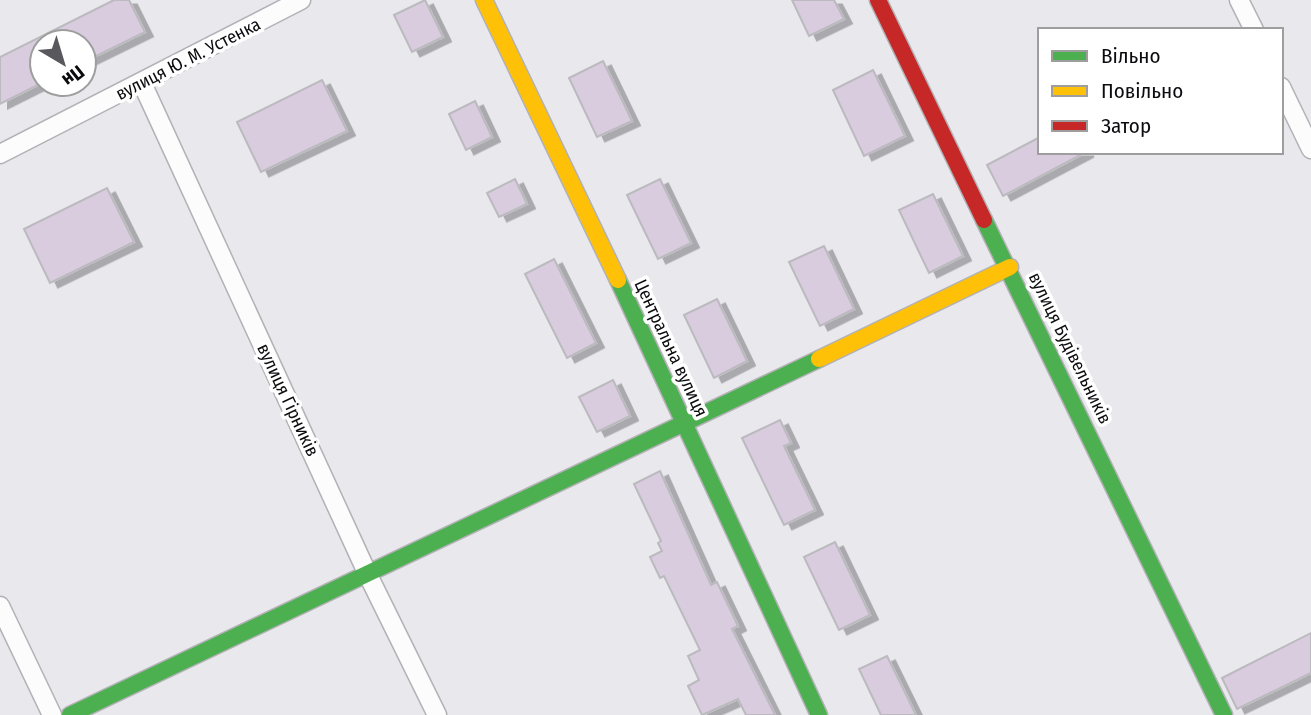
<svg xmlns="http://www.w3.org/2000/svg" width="1311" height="715" font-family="'Fira Sans Condensed',sans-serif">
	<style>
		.building { fill: #d8ccde; stroke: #bbbabe; stroke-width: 2; filter: url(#shadow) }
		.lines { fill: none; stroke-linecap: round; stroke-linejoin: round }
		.street-casing { stroke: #b2b1b5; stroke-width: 21 }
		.fast-casing { stroke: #b2b1b5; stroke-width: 19 }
		.slow-casing { stroke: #b2b1b5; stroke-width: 19 }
		.jam-casing { stroke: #b2b1b5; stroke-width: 19 }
		.street { stroke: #fcfcfc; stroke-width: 18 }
		.fast { stroke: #4caf50; stroke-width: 16 }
		.slow { stroke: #ffc107; stroke-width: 16 }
		.jam { stroke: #c62828; stroke-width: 16 }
		.labels { text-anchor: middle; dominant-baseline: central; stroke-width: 7; stroke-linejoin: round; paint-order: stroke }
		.street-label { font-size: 18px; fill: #0c0c0f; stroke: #fff }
	</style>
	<defs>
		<filter id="shadow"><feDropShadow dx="8" dy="4.5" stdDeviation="0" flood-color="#0004"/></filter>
	</defs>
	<rect width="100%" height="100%" fill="#e8e8ed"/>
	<g class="building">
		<polygon points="114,0 129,0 145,32 84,62 84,42 42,42 42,83 0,104 0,57"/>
		<polygon points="425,0 443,37 412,52 394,15"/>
		<polygon points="792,0 834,0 844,19 809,36"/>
		<polygon points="603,61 632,121 597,137 569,78"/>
		<polygon points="873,70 905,136 864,156 833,90"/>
		<polygon points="322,80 347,131 261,172 237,122"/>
		<polygon points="475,101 492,137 466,150 449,114"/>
		<polygon points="1040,137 1040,152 1086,152 1003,196 987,165"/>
		<polygon points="515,179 527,204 499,217 487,193"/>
		<polygon points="660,179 691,243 658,259 627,195"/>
		<polygon points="107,188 134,242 50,283 24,229"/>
		<polygon points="933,194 963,256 929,273 899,210"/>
		<polygon points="824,246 854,309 820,326 789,262"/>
		<polygon points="554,259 596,343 567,358 525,274"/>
		<polygon points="717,299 747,361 714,378 684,315"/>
		<polygon points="613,380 630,416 597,432 579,397"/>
		<polygon points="780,420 791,443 784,446 815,510 784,525 742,438"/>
		<polygon points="660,471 711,585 717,582 738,626 732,629 775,715 746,715 738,699 702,715 688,686 699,680 688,656 700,650 664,576 660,578 650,557 662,551 658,543 661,541 634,484"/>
		<polygon points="835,542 870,615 839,630 804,557"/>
		<polygon points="1311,633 1311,673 1237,709 1222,678"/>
		<polygon points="887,656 916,715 881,715 859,669"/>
	</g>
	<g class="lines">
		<g class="street-casing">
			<g id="street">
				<polyline points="1239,0 1254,30"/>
				<polyline points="142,83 369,577 437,715"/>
				<polyline points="1281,87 1311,149"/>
				<polyline points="0,154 301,0"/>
				<polyline points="0,606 52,715"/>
			</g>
		</g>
		<g class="fast-casing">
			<g id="fast">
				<polyline points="984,220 1224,715"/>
				<polyline points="618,280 819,715"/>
				<polyline points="70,715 819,359"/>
			</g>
		</g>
		<g class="slow-casing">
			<g id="slow">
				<polyline points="484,0 618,280"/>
				<polyline points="819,359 1010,267"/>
			</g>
		</g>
		<g class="jam-casing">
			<polyline id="jam" points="878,0 984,220"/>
		</g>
		<use href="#street" class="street"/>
		<use href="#fast" class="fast"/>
		<use href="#slow" class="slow"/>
		<use href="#jam" class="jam"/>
	</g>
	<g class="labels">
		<g class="street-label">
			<text transform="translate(188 59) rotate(-27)">вулиця Ю. М. Устенка</text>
			<text transform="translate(671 348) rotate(65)">Центральна вулиця</text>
			<text transform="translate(1070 348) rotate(64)">вулиця Будівельників</text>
			<text transform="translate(288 400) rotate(65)">вулиця Гірників</text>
		</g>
	</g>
	<rect x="1038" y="28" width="245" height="126" fill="#ffffff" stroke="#9e9e9f" stroke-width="2"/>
	<rect x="1052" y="51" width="35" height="10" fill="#4caf50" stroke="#9e9e9f" stroke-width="2"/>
	<text x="1101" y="63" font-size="21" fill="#0c0c0f">Вільно</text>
	<rect x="1052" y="86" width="35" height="10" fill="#ffc107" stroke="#9e9e9f" stroke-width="2"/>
	<text x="1101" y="98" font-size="21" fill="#0c0c0f">Повільно</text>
	<rect x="1052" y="121" width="35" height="10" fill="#c62828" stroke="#9e9e9f" stroke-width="2"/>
	<text x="1101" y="133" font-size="21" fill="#0c0c0f">Затор</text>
	<g transform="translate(63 63) rotate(142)"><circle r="33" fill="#ffffff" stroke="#9e9e9f" stroke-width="2"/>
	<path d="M0-5L12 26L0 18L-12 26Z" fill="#59595d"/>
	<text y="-10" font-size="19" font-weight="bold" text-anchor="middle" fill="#0c0c0f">Пн</text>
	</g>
</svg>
